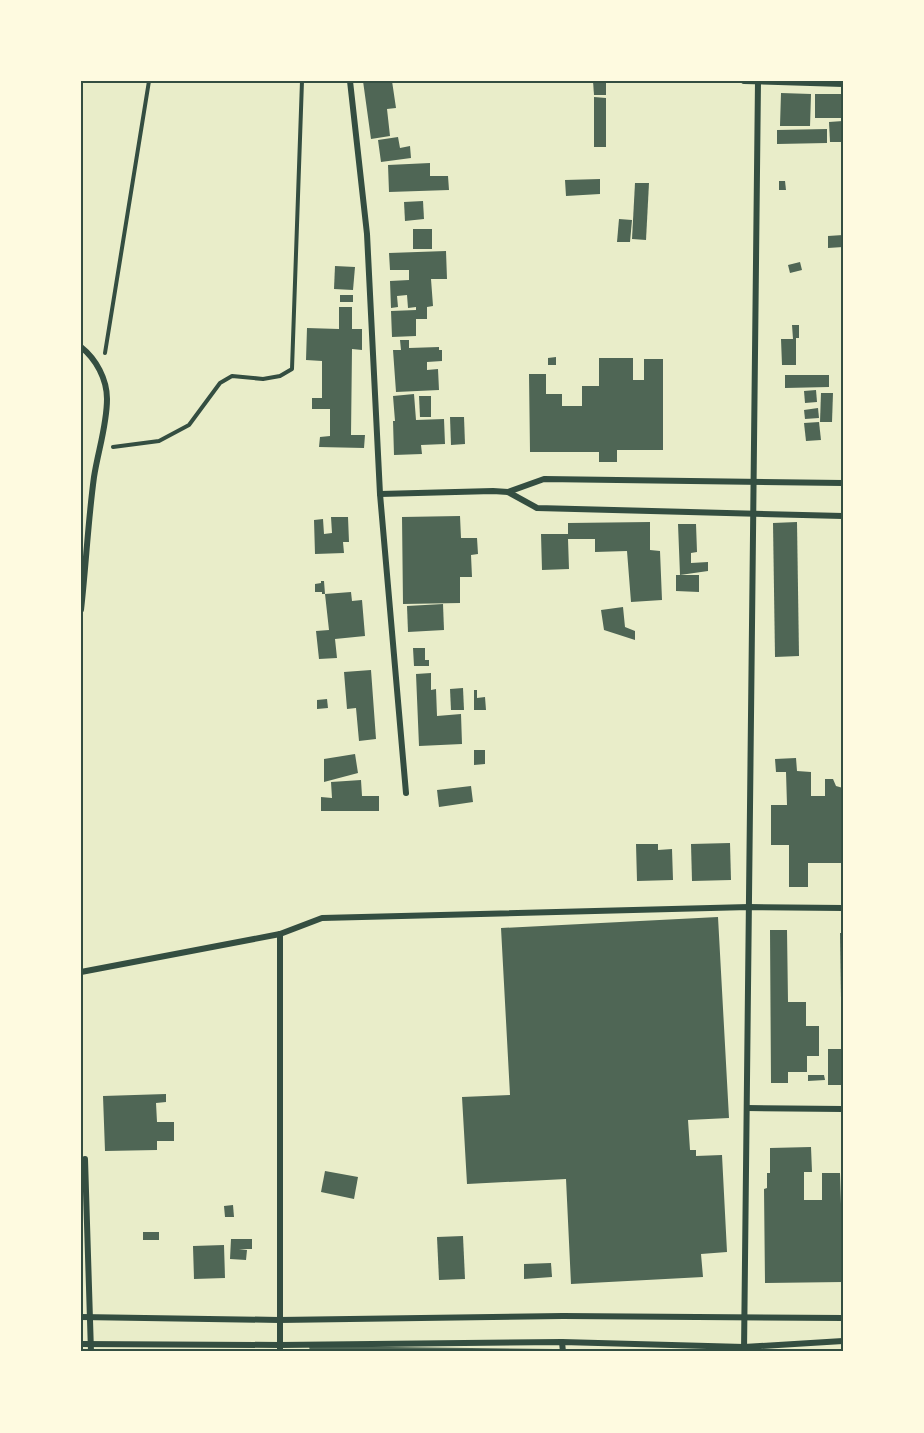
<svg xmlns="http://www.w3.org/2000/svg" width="924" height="1433" font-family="'Titillium Web',sans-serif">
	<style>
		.building { fill: #4f6655 }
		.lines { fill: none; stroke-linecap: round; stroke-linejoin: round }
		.path { stroke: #344e41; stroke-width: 4 }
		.minor { stroke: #344e41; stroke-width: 6 }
		.neatline { fill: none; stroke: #344e41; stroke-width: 2 }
	</style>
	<rect width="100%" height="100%" fill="#e9edc9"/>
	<g class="building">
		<polygon points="363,81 392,81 396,108 387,109 390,136 371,139"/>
		<polygon points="593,81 606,81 606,95 594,95"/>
		<polygon points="781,93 811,94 810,126 780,126"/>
		<rect x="815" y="94" width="28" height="24"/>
		<polygon points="594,97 606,98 606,147 594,147"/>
		<polygon points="843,121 843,142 830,142 829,122"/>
		<polygon points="827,129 827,143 777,144 777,130"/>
		<polygon points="398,137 400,148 410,146 411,158 381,162 378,140"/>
		<polygon points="430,163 430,176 448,176 449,190 389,192 388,165"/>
		<polygon points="600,179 600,194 566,196 565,180"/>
		<polygon points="779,181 785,181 786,190 779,190"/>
		<polygon points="635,183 649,183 646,240 632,239"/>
		<polygon points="423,201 424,219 405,221 404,202"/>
		<polygon points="619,219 632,220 630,242 617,242"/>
		<rect x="413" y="229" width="19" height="20"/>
		<polygon points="843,235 843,247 828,248 828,236"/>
		<polygon points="446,251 447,279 431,279 433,306 427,307 427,319 416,319 416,336 392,337 391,311 416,310 416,307 408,308 407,295 397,296 398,307 391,308 390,281 409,280 409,270 390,270 389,253"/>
		<polygon points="800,262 802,270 790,273 788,265"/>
		<polygon points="335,266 355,267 353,290 334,289"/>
		<rect x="340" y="295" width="13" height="7"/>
		<polygon points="339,307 352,307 352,329 362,329 362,350 352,349 351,435 365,435 364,448 319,447 320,437 330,436 330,409 312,409 312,398 322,398 322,361 306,360 307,328 339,329"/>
		<polygon points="792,325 799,325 799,338 796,338 796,365 782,365 781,339 793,339"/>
		<polygon points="400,340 409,340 409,348 439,347 439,350 442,350 442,361 427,362 427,370 438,369 439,390 396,392 393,350 401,350"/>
		<polygon points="556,357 556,365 548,365 548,358"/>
		<polygon points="599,358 633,358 633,380 644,380 644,359 663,359 663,450 617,450 617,462 599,462 599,452 530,452 529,374 546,374 546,394 562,394 562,406 582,406 582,386 599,386"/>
		<polygon points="785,375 829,375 829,387 785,388"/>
		<polygon points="816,390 817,402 805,403 804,391"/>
		<polygon points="821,393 833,393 832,422 820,422"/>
		<polygon points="414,394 416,420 444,419 445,444 421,445 422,454 394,455 393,421 395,421 393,396"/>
		<polygon points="419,396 431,396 431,417 420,417"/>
		<polygon points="818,408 819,418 805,419 804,410"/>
		<polygon points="450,417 464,417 465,444 451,445"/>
		<polygon points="819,422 821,440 806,441 804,423"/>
		<polygon points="460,516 461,538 477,538 478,554 471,555 472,577 460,577 460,603 403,604 402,517"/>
		<polygon points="331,517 348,517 349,542 343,542 344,553 315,554 314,520 323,519 324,534 332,533"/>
		<polygon points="650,522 650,550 660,551 662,600 631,602 627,551 595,552 595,539 568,539 569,569 542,570 541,534 568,534 568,523"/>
		<polygon points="797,522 799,656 775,657 773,523"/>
		<polygon points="678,524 696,524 697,552 691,553 691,563 708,562 708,571 680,575 699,575 699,592 676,591 676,575 680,575"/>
		<polygon points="321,581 324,581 325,594 322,594 322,592 315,592 315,584 321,583"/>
		<polygon points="351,592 352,601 362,600 365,636 335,639 337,658 319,659 316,631 329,630 325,594"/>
		<polygon points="443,604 444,630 408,632 407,606"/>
		<polygon points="623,607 625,627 635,631 635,640 604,630 601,610"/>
		<polygon points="413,648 425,648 425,660 429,660 429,666 414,666"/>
		<polygon points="371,670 376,739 359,741 356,708 347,709 344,672"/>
		<polygon points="431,673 431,690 436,689 437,716 461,714 462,744 419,746 416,674"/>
		<polygon points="463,688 464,710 451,710 450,689"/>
		<polygon points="474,690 477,690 477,698 485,697 486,710 474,710"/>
		<polygon points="327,699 328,708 317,709 317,700"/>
		<polygon points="474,750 485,750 485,764 474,765"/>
		<polygon points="355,754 358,773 324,782 324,759"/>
		<polygon points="796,758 797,771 811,772 811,796 825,796 825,779 833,779 836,786 843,788 843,863 808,863 808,887 789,887 789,845 771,845 771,805 787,805 786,772 776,772 775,759"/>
		<polygon points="361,780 362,796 379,796 379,811 321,811 321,797 332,798 331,782"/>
		<polygon points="471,786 473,802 439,807 437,790"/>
		<polygon points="730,843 731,880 692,881 691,844"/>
		<polygon points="636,844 658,844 658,850 672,849 673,880 637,881"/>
		<polygon points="718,917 729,1118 688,1120 690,1150 696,1150 696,1156 722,1155 727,1252 701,1254 703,1277 571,1284 566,1179 467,1184 462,1097 510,1095 501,928"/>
		<polygon points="770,930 787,930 788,1002 806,1002 806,1026 819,1026 819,1056 807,1056 807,1072 788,1072 788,1083 771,1083"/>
		<polygon points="840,933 843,933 843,999 841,999"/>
		<rect x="828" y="1049" width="15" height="36"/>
		<polygon points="808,1075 824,1075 825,1080 808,1081"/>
		<polygon points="166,1094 166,1102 156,1103 157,1122 174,1122 174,1141 157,1141 157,1150 105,1151 103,1096"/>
		<polygon points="811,1147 812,1172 804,1172 804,1200 822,1200 822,1173 840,1173 841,1204 843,1204 843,1282 765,1283 764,1189 767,1188 767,1173 770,1173 770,1148"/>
		<polygon points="325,1171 358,1177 354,1199 321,1192"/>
		<polygon points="233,1205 234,1217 225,1217 224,1206"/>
		<rect x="143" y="1232" width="16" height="8"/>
		<polygon points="463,1236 465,1279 439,1280 437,1237"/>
		<polygon points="231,1239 252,1239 252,1249 239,1249 247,1250 246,1260 230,1259"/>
		<polygon points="224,1245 225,1278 194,1279 193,1246"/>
		<polygon points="551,1263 552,1277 524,1279 524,1264"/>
		<polygon points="309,1346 554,1349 554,1352 310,1352"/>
		<polygon points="660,1349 725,1349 725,1352 659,1352"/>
	</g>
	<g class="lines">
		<g class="path">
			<polyline points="105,353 149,81"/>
			<polyline points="113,447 159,441 189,425 220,383 232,376 263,379 280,376 292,369 302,81"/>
		</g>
		<g class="minor">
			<polyline points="350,81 367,234 380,494 406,793"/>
			<polyline points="744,81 843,84"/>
			<path d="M81 347C96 359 107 379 107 399 107 425 98 451 94 477 88 521 86 566 81 610"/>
			<polyline points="508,492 544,479 843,483"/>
			<polyline points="380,494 493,491 508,492 537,508 843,516"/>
			<polyline points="280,934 280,1352"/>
			<polyline points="81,972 280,934 322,918 749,907 843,908"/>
			<polyline points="747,1108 843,1109"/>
			<polyline points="85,1159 91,1352"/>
			<polyline points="81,1317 279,1320 563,1316 843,1318"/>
			<polyline points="562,1342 563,1352"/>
			<polyline points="81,1344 280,1345 562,1342 744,1347 843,1341"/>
			<polyline points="744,1352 758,81"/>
		</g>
	</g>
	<rect width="924" height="1433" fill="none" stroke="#fefae0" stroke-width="165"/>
	<rect x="82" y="82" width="760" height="1268" class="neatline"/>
</svg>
